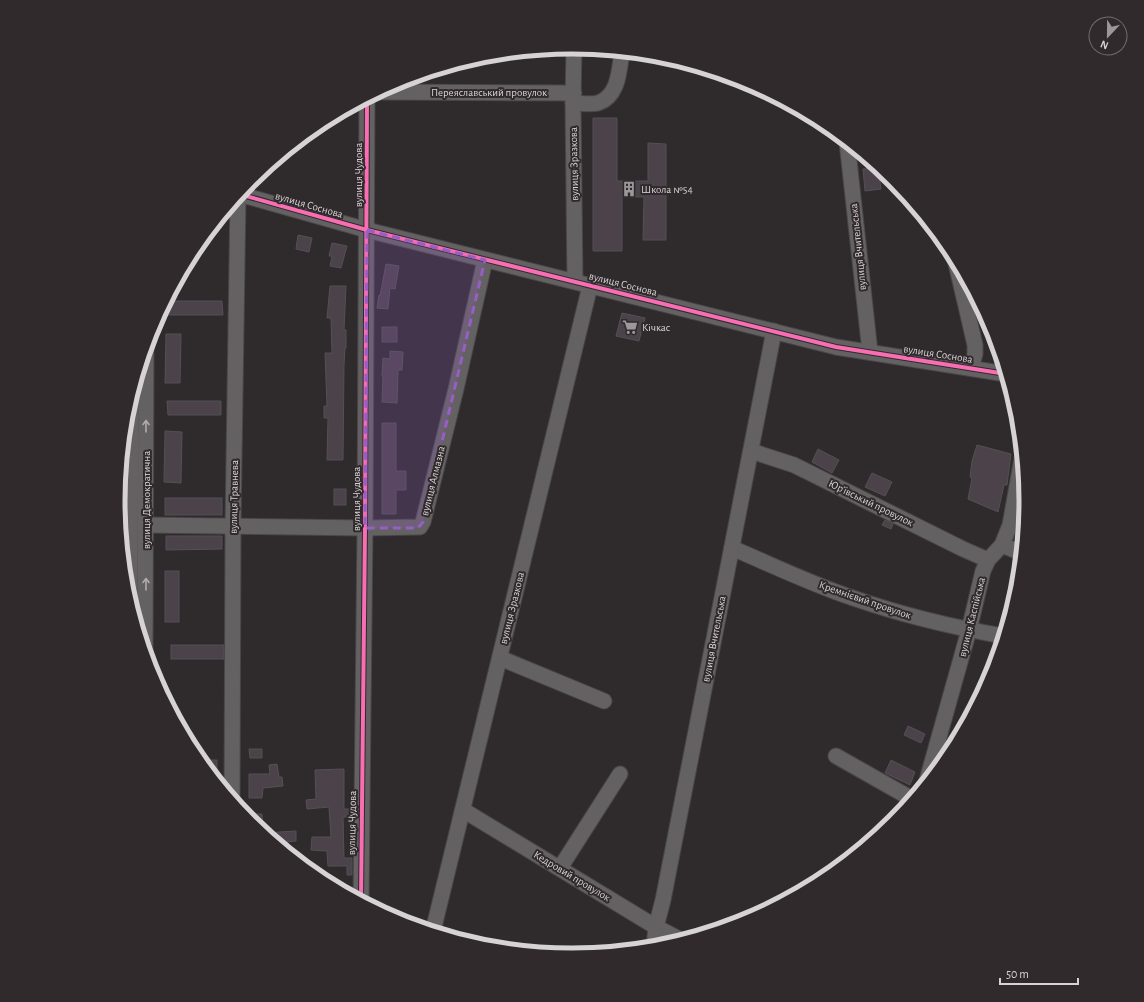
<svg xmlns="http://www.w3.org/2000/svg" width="1144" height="1002" font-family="'Alegreya Sans',sans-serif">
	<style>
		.building { fill: #4b424a; stroke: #535152 }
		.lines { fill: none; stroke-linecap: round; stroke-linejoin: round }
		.minor-casing { stroke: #494648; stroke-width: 17 }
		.minor { stroke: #646163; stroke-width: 15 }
		.cycleway-casing { stroke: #302a2d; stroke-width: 6 }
		.cycleway { stroke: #f96db3; stroke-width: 4 }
		.oneway { stroke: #afabad }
		.marked { fill: #975ec6; fill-opacity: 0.2; stroke: #975ec6; stroke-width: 3; stroke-dasharray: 8 5; stroke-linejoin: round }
		.labels { text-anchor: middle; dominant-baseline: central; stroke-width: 4; stroke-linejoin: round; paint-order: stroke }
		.street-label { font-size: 11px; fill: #d7d3d5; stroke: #302a2d }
		.poi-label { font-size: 11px; fill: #d7d3d5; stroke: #302a2d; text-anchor: start }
		.rim { fill: none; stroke: #d7d3d5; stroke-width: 5 }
	</style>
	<rect width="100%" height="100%" fill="#2f2b2d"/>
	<g class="building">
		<polygon points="593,118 617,118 617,181 648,181 648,143 666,144 666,240 643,240 644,197 622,197 622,251 593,251"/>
		<polygon points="878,168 881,189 865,191 863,169"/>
		<polygon points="298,235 312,238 309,252 296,249"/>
		<polygon points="332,243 347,246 341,268 330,266 332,256 329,256"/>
		<polygon points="386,264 399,266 395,289 390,288 388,309 377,308 379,295 380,296"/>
		<polygon points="330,286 346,286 344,330 346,330 346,348 345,348 344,365 343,460 327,460 328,418 324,418 324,406 327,406 325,353 332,353 331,318 327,318"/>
		<polygon points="166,301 222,301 223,315 166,315"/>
		<polygon points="622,313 645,318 639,341 616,336"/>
		<rect x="382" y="327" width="15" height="15"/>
		<polygon points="166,334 181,334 180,383 165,383"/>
		<polygon points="390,351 403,352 402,370 398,370 397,403 382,402 383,376 382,376 383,358 390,359"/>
		<polygon points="167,401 221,401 221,415 168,415"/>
		<polygon points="382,423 396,423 396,471 406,471 406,490 396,490 396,514 382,514"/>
		<polygon points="165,431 182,432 181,483 164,482"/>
		<polygon points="977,445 1011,454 1007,485 1004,485 998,512 968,499 972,478 970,477 972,461"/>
		<polygon points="818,449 839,460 832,473 812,462"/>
		<polygon points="872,473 892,482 885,496 865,487"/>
		<rect x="334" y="489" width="12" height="16"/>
		<rect x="165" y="498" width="57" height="17"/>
		<polygon points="885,520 893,524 891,529 882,525"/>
		<polygon points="166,536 222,536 222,549 166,550"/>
		<rect x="165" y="571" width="14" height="51"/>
		<rect x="171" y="645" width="53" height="14"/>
		<polygon points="908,726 925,734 921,743 904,735"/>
		<polygon points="249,749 262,749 262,758 250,758"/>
		<polygon points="200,760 217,760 217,781 205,766"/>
		<polygon points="891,760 915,772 910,785 885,773"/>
		<polygon points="277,764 279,777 282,777 283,786 263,788 262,798 249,798 249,774 270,774 269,765"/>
		<polygon points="344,769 344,809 352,809 352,817 343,817 344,858 352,858 352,875 347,875 347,866 328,866 327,851 311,850 312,837 331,837 329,807 307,809 306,800 316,799 315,770"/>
		<polygon points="250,814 262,814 263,832 250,820"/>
		<polygon points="296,831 296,841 276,843 264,833"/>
	</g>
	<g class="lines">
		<g class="minor-casing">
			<g id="minor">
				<polyline points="574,47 573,103 575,281"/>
				<polyline points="379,92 574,93"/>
				<path d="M573 103C581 103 591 105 598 103 619 96 619 70 622 52"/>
				<polyline points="847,142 870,352"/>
				<polyline points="239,194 367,230 836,347 1006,374"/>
				<polyline points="955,259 975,345 975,354 971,368"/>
				<polyline points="751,451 794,465 963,549 988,560"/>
				<polyline points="146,525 365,528 420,527 423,522 456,389 485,260"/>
				<polyline points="1002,545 1021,553"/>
				<path d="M732 548C772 565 811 584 853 598 902 615 952 627 1003 636"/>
				<polyline points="130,600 131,398"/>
				<polyline points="145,651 146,348"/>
				<polyline points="500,658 604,701"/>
				<polyline points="836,756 912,799"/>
				<polyline points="927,780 969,630 983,571 988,560 1002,545 1010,525 1022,458"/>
				<polyline points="232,799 233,526 238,196"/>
				<polyline points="463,810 656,927 681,940"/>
				<polyline points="560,868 620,774"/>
				<polyline points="361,900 365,528 367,98"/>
				<polyline points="433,931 590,286"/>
				<polyline points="654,947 656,927 663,900 774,331"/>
			</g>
		</g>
		<use href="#minor" class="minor"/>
		<g class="cycleway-casing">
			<g id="cycleway">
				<polyline points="239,194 367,230 836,347 1006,374"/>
				<polyline points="361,900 365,528 367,98"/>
			</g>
		</g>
		<use href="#cycleway" class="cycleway"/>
	</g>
	<defs><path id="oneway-shaft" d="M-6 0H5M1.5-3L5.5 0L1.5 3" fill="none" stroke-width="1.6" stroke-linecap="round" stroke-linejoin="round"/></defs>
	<g class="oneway">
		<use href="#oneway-shaft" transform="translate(146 426) rotate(-90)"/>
		<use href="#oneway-shaft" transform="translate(146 584) rotate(-90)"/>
	</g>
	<path class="marked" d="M367 230 485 260 423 522 418 528H365Z"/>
	<defs>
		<g id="building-bare" transform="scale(1.2)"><path d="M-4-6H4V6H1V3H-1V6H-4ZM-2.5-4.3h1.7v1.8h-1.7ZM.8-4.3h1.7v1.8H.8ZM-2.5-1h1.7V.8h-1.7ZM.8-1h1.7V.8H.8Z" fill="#9c989a" stroke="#302a2d" stroke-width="2.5" paint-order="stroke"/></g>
		<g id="supermarket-bare" transform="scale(1.2)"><path d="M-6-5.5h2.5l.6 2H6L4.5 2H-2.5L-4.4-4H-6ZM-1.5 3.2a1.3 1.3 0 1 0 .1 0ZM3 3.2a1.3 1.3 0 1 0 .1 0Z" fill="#9c989a" stroke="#302a2d" stroke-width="2.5" paint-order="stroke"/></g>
	</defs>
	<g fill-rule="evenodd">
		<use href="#building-bare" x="629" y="189"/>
		<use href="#supermarket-bare" x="630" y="327"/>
	</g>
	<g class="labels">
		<g class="street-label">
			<text x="489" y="92">Переяславський провулок</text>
			<text transform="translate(574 164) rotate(-91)">вулиця Зразкова</text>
			<text transform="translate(358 175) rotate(-90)">вулиця Чудова</text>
			<text transform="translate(309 205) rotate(16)">вулиця Соснова</text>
			<text transform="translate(858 247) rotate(-96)">вулиця Вчительська</text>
			<text transform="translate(623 284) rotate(14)">вулиця Соснова</text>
			<text transform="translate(938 354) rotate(9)">вулиця Соснова</text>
			<text transform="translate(433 481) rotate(-76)">вулиця Алмазна</text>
			<text transform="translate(234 497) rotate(-89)">вулиця Травнева</text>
			<text transform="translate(356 499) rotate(-90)">вулиця Чудова</text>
			<text transform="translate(146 500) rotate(-90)">вулиця Демократична</text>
			<text transform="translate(871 503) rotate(26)">Юр’ївський провулок</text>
			<text transform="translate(865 600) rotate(19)">Кремнієвий провулок</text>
			<text transform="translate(512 608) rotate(-76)">вулиця Зразкова</text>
			<text transform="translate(972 617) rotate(-76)">вулиця Каспійська</text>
			<text transform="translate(714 639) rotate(-79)">вулиця Вчительська</text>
			<text transform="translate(352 823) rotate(-89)">вулиця Чудова</text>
			<text transform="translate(572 876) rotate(31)">Кедровий провулок</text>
		</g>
		<g class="poi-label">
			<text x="641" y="189">Школа №54</text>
			<text x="642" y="327">Кічкас</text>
		</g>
	</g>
	<path d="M0 0H1144V1002H0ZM125 501a447 447 0 1 1 894 0a447 447 0 1 1-894 0Z" fill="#302a2d" fill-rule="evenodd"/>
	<path class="rim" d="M125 501a447 447 0 1 1 894 0a447 447 0 1 1-894 0Z"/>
	<g transform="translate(1108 36) rotate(202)"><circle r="19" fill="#302a2d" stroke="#736e70"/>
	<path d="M0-3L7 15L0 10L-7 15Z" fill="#9c989a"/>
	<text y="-6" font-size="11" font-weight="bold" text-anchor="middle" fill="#d7d3d5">N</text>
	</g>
	<path d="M1000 978v6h78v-6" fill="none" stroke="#d7d3d5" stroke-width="2"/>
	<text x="1006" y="978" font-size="12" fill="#d7d3d5" stroke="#302a2d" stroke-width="3" paint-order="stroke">50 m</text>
</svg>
